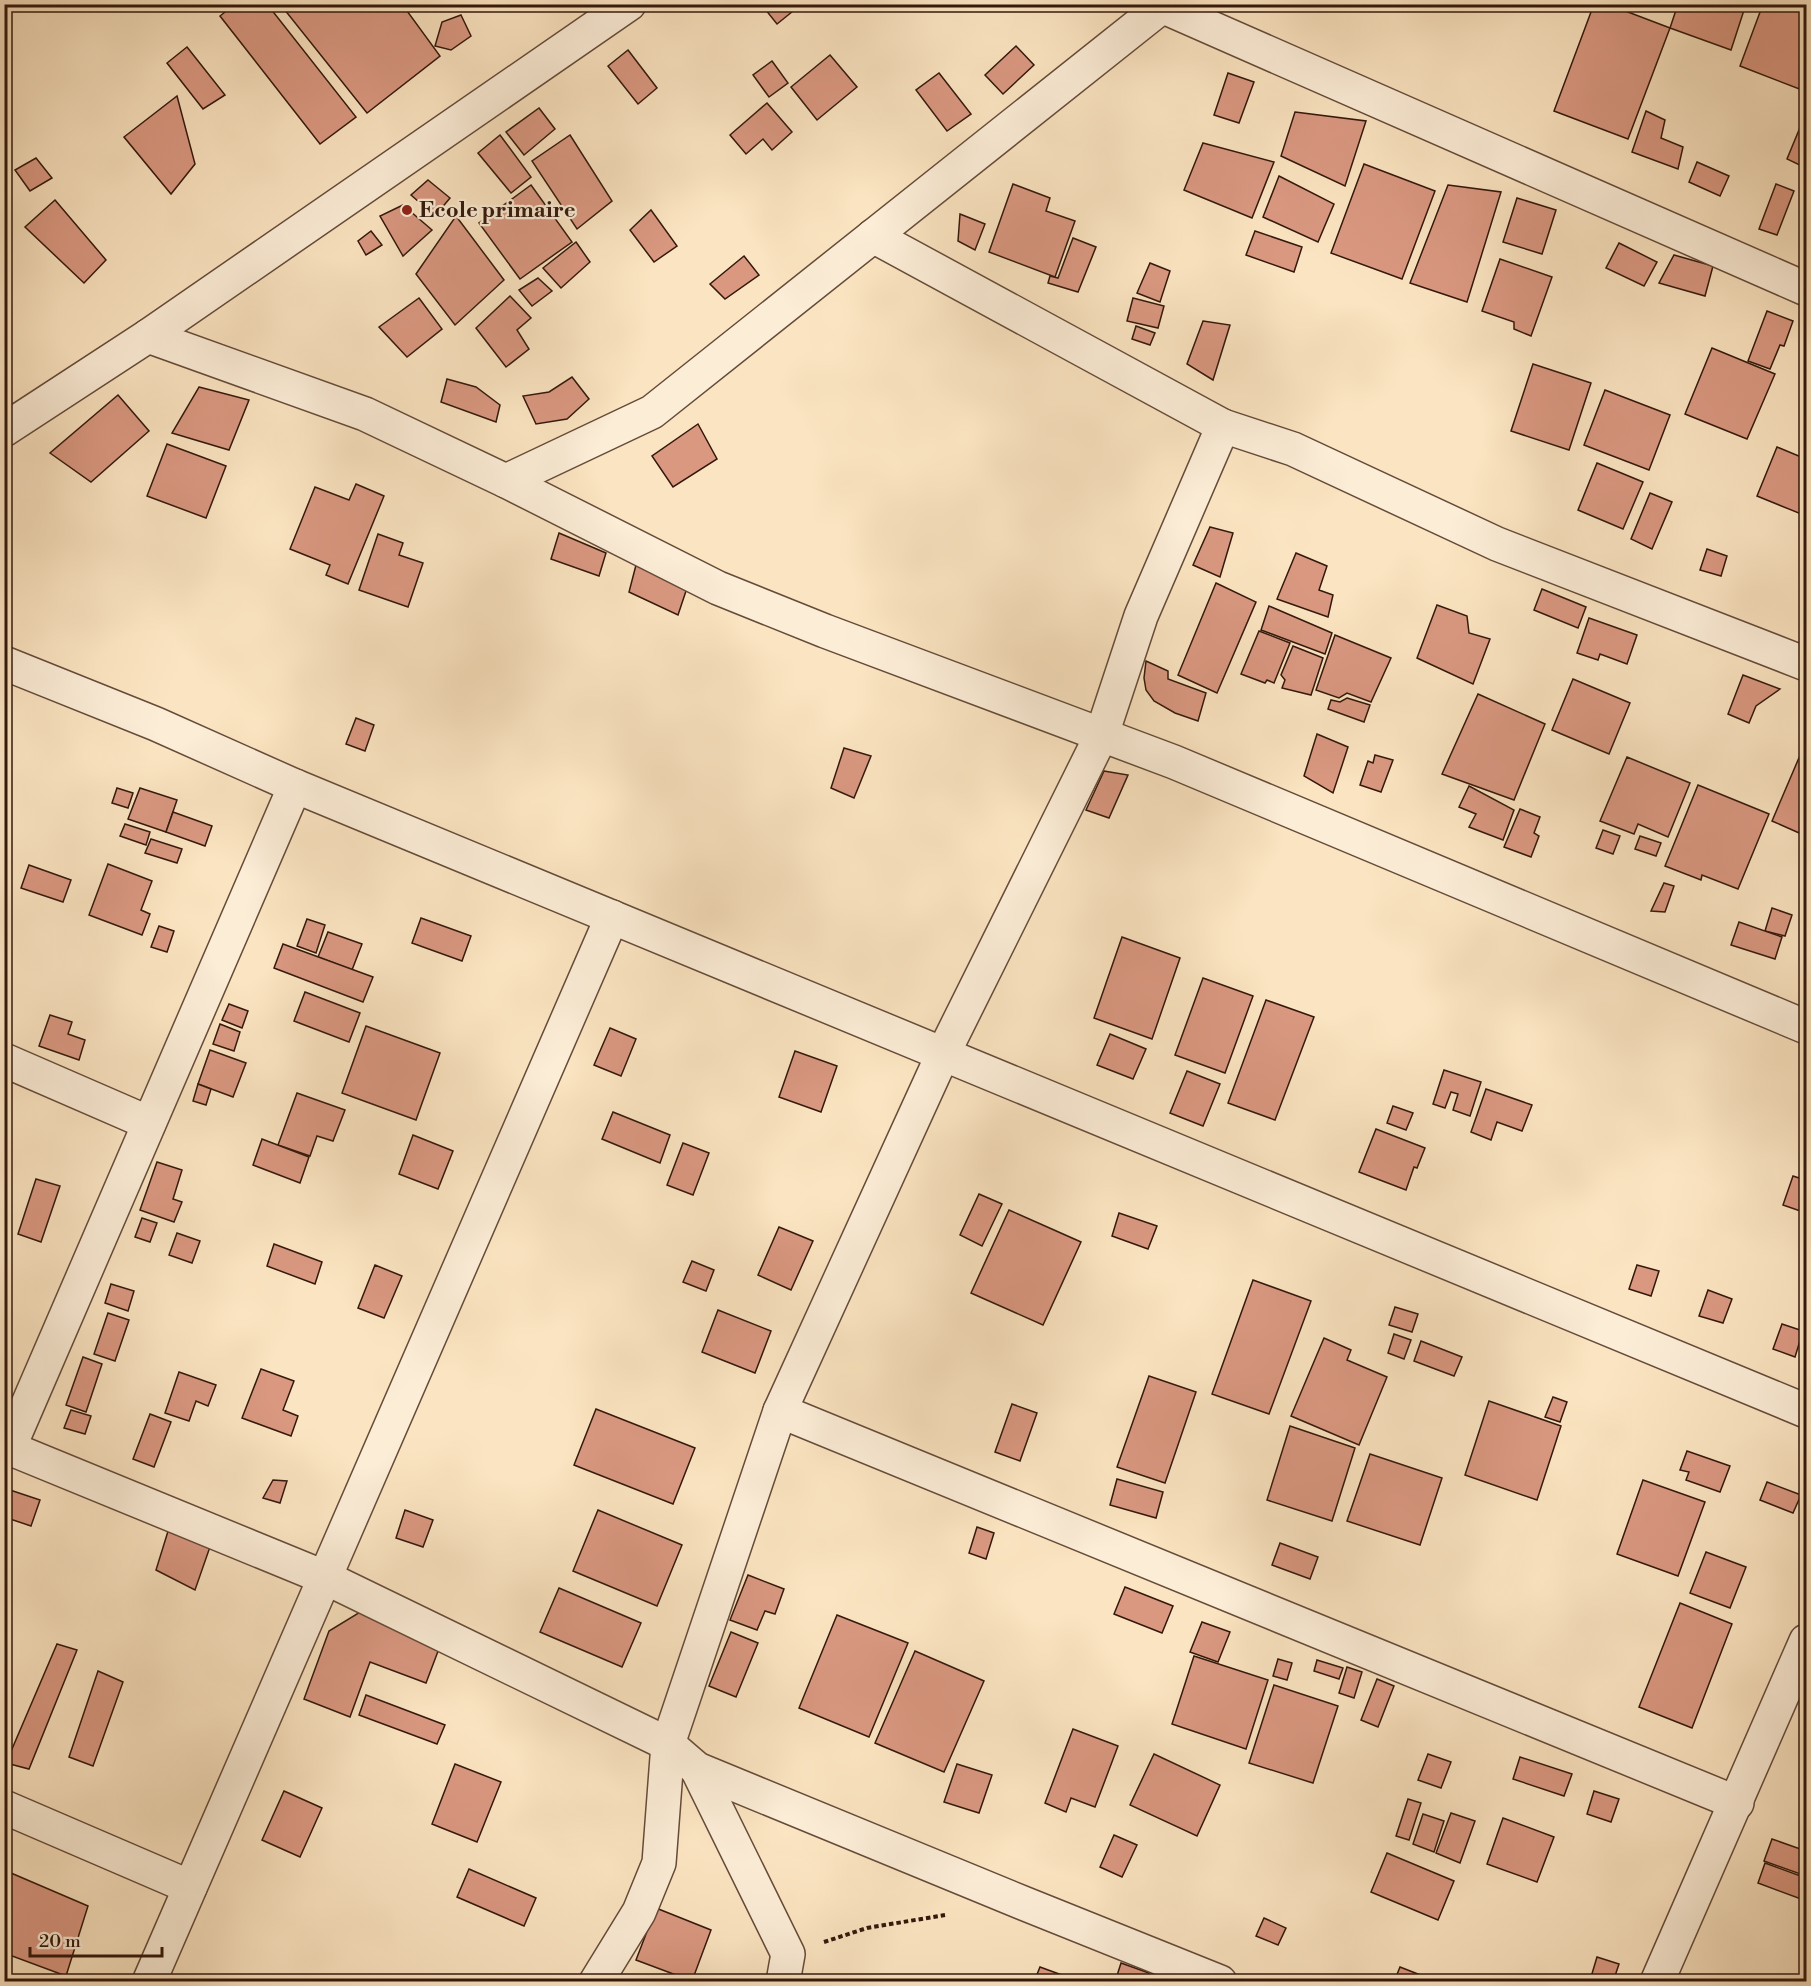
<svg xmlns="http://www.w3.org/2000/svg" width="1811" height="1986" font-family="'Libre Bodoni',serif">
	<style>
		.building { fill: #da9881; stroke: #33180c; stroke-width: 1.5 }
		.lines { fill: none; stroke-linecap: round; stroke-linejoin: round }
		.street-casing { stroke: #654b39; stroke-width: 36 }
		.path { stroke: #33180c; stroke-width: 4; stroke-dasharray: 4.5 3; stroke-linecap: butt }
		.street { stroke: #fcedd7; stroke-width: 33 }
		.poi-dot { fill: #8f2418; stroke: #fcedd7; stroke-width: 2 }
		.labels { text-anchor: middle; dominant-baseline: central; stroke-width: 4.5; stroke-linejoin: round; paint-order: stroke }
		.poi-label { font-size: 22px; font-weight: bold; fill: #33180c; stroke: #fcedd7; text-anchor: start }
	</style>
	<rect width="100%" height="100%" fill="#fbe4c1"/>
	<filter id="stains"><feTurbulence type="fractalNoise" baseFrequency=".00333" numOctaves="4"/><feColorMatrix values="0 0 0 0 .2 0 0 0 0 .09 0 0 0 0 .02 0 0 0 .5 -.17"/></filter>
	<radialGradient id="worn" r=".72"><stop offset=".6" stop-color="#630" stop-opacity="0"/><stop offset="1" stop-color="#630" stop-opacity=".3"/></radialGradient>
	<g class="building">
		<polygon points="235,4 267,4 356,117 320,144 220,16"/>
		<polygon points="280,4 402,4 440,56 367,113"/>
		<polygon points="761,4 795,4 798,7 777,24"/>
		<polygon points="1594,4 1607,4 1670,28 1628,139 1554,111"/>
		<polygon points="1678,4 1746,4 1731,50 1670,28"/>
		<polygon points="1763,4 1806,4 1806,78 1802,90 1740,66"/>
		<polygon points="461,15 471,36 451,50 435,46 442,22"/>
		<polygon points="1016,46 1034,65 1003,94 985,75"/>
		<polygon points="187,47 225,95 203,109 167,63"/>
		<polygon points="628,50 657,88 638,104 608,66"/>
		<polygon points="830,55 857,87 817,120 791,87"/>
		<polygon points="772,61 788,83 769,97 753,75"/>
		<polygon points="939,73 971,114 947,131 916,90"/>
		<polygon points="1228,73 1254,82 1239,123 1214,115"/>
		<polygon points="177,96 195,164 171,194 124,137"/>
		<polygon points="767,103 792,132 772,150 763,139 746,154 730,135"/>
		<polygon points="539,108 555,129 524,155 506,132"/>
		<polygon points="1646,111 1665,120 1661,138 1683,147 1678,169 1632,152"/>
		<polygon points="1295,112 1366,121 1345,186 1281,156"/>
		<polygon points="1806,113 1806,168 1787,159"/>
		<polygon points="500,135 531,177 511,193 478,153"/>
		<polygon points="570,135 612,201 577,229 532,161"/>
		<polygon points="1203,143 1274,162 1252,218 1184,190"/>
		<polygon points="36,158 52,178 30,191 15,170"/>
		<polygon points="1697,162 1729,176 1720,196 1689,182"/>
		<polygon points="1364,164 1435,191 1402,279 1331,253"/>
		<polygon points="1279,176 1334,204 1318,242 1263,217"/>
		<polygon points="428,180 450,198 435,216 411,195"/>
		<polygon points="1013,184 1050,198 1046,211 1075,221 1055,277 989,252"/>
		<polygon points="1776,184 1794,191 1777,235 1759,229"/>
		<polygon points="531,185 572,242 520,279 479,223"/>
		<polygon points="1448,185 1501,192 1467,302 1410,283"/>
		<polygon points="1517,198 1556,210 1542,254 1503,242"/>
		<polygon points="55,200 106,260 84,283 25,227"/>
		<polygon points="403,205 432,230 403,256 380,216"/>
		<polygon points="651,210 677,246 654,262 630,230"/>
		<polygon points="960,214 985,224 975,250 958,241"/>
		<polygon points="456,216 504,280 455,325 416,274"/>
		<polygon points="371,231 382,245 366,255 358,241"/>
		<polygon points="1255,231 1302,247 1294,272 1246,255"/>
		<polygon points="1073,238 1096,247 1078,292 1048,283 1050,276 1058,278"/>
		<polygon points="576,242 590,262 561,288 543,268"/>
		<polygon points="1619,243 1657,262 1644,286 1606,268"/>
		<polygon points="1674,255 1713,266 1705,296 1659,283"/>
		<polygon points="744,256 759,275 725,299 710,284"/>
		<polygon points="1500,259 1552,277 1531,336 1514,329 1514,322 1482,311"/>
		<polygon points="1150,263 1170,271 1160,302 1137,293"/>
		<polygon points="538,278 552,291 532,306 519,290"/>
		<polygon points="510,296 531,318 517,330 529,349 506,367 476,328"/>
		<polygon points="419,298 442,329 407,357 379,327"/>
		<polygon points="1133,298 1164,306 1158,328 1127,321"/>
		<polygon points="1767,311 1793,321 1784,346 1780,345 1770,369 1748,361"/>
		<polygon points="1203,321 1230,325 1213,380 1187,364"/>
		<polygon points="1136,326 1155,333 1150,345 1132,339"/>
		<polygon points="1712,348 1775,374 1747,439 1685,414"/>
		<polygon points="1533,364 1591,383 1569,450 1511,431"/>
		<polygon points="572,377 589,399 567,419 536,424 523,396 549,392"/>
		<polygon points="447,379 476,387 500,405 496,422 441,402"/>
		<polygon points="199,387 249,400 229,450 172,433"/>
		<polygon points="1605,390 1670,415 1649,470 1584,445"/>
		<polygon points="118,395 149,431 91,482 50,453"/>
		<polygon points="698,424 717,459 673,487 652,456"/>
		<polygon points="167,444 226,466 206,518 147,496"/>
		<polygon points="1777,447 1806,459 1806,516 1757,496"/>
		<polygon points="1597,463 1643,482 1623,529 1578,510"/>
		<polygon points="356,484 384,496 348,584 326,575 330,565 290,549 315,487 349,500"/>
		<polygon points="1650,493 1672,502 1652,549 1631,539"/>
		<polygon points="1210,527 1233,533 1220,577 1193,565"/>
		<polygon points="559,533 606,553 599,576 551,559"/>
		<polygon points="378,534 403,543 399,555 423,563 408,607 359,590"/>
		<polygon points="1707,549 1727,556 1721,576 1700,570"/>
		<polygon points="1296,553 1327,566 1319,590 1333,595 1328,617 1277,599"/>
		<polygon points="636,565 688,585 678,615 629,592"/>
		<polygon points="1216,583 1256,602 1217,693 1178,675"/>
		<polygon points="1542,589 1586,607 1578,628 1534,610"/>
		<polygon points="1437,605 1467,616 1469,633 1490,639 1473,684 1417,658"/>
		<polygon points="1269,606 1332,633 1325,654 1261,630"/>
		<polygon points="1589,618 1637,635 1627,664 1600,654 1598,660 1577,653"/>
		<polygon points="1259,631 1290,643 1274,683 1267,680 1265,683 1241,674"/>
		<polygon points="1335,635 1391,658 1371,702 1347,693 1339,698 1316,690"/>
		<polygon points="1293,646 1323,658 1311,695 1282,688 1285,680 1281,675"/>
		<polygon points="1146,661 1168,671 1168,679 1206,693 1198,721 1175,713 1154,701 1146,690 1144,678"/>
		<polygon points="1743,675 1780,689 1756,706 1749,723 1728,714"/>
		<polygon points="1573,679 1630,703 1609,754 1552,730"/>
		<polygon points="1478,694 1545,724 1514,800 1442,774"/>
		<polygon points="1347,698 1370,705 1364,722 1328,709 1331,700 1340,702"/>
		<polygon points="356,718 374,725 365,751 346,744"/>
		<polygon points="1317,734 1348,747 1333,793 1304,776"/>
		<polygon points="1804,746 1806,747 1806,836 1772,821"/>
		<polygon points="844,748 871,756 854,798 831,788"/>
		<polygon points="1375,755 1393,760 1381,792 1360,785 1368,761 1373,763"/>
		<polygon points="1627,757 1690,783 1668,837 1638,824 1634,834 1600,821"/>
		<polygon points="1104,771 1128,775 1109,818 1086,810"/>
		<polygon points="1698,785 1769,814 1738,889 1702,875 1701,880 1665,866"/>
		<polygon points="1469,786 1514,810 1503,840 1469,827 1476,814 1459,807"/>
		<polygon points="117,788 133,793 128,808 112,803"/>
		<polygon points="140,788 177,800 166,832 128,819"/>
		<polygon points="1520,809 1540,817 1534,833 1539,836 1531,857 1504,847"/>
		<polygon points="173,812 212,826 205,846 166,832"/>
		<polygon points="125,824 150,832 146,845 120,836"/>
		<polygon points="1603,830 1620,836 1613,854 1596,848"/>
		<polygon points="1640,836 1661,843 1656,856 1635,849"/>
		<polygon points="151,839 182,849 177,863 145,853"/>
		<polygon points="108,864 152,881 141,910 150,914 142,935 89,915"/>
		<polygon points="29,865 71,880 63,902 21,888"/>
		<polygon points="1664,883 1674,886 1665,912 1651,911"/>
		<polygon points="1772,908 1792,915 1785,936 1765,931"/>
		<polygon points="421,918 471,936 462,961 412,943"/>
		<polygon points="307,919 325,925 316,953 297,946"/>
		<polygon points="1739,922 1782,937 1775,959 1731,945"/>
		<polygon points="159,926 174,931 167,952 151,947"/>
		<polygon points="328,932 362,944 352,970 318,957"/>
		<polygon points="1122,937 1180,958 1152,1039 1094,1018"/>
		<polygon points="283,944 373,977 363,1002 274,968"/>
		<polygon points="1203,978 1253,996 1225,1073 1175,1055"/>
		<polygon points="305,992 360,1013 349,1042 294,1021"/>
		<polygon points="1266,1000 1314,1017 1275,1120 1228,1103"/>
		<polygon points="229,1004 248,1011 242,1028 222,1020"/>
		<polygon points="50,1015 72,1022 68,1034 85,1040 79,1060 39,1046"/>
		<polygon points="220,1024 240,1032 234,1051 213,1044"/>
		<polygon points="366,1026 440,1053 416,1120 342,1093"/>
		<polygon points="610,1028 636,1039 621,1076 594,1065"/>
		<polygon points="1110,1034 1146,1049 1133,1079 1097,1065"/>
		<polygon points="210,1050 246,1063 233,1097 198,1084"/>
		<polygon points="795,1051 837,1066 821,1112 779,1097"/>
		<polygon points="1444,1070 1481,1082 1470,1116 1453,1110 1458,1094 1451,1092 1445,1108 1433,1104"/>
		<polygon points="1187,1071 1220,1084 1203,1126 1170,1113"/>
		<polygon points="198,1084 211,1089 206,1105 193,1101"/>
		<polygon points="1486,1089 1532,1105 1522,1131 1497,1122 1491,1140 1471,1132"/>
		<polygon points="297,1093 345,1110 333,1141 317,1136 310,1156 278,1145"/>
		<polygon points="1393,1106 1413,1113 1406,1130 1387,1123"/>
		<polygon points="613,1112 670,1135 660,1163 602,1139"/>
		<polygon points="1376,1129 1425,1148 1417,1168 1414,1167 1406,1190 1359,1172"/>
		<polygon points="413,1135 453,1151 438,1189 399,1174"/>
		<polygon points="262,1139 309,1157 300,1183 253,1165"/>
		<polygon points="683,1143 709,1153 693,1195 667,1185"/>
		<polygon points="1806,1156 1806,1213 1783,1205 1793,1176 1799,1178"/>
		<polygon points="157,1162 182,1170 173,1199 182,1202 174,1222 140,1210"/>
		<polygon points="36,1179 60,1186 41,1242 18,1234"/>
		<polygon points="979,1194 1002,1204 982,1246 960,1235"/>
		<polygon points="1009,1210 1081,1242 1043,1325 971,1293"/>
		<polygon points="1119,1213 1157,1226 1148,1249 1112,1236"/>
		<polygon points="142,1218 157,1223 150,1242 135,1237"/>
		<polygon points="779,1227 813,1241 791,1290 758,1275"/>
		<polygon points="177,1233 200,1241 192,1263 169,1255"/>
		<polygon points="274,1244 322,1262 315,1284 267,1266"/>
		<polygon points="692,1261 714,1270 706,1291 683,1282"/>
		<polygon points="375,1265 402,1276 384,1318 358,1308"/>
		<polygon points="1637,1265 1659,1271 1651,1296 1629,1289"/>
		<polygon points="1253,1280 1311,1301 1269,1414 1212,1394"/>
		<polygon points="111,1284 134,1291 128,1311 105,1303"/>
		<polygon points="1708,1290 1732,1299 1723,1323 1699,1316"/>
		<polygon points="1395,1307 1418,1314 1412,1332 1389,1325"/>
		<polygon points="718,1310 771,1331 755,1373 702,1352"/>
		<polygon points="108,1313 129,1320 115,1361 94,1354"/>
		<polygon points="1782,1324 1803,1331 1795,1357 1773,1349"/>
		<polygon points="1394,1334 1411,1340 1404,1359 1388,1353"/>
		<polygon points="1324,1338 1351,1350 1347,1360 1387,1377 1359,1445 1291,1416"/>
		<polygon points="1421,1341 1462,1357 1454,1376 1414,1361"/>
		<polygon points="83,1357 102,1364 86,1412 66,1405"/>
		<polygon points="261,1369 294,1381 283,1410 298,1416 291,1436 242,1418"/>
		<polygon points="179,1372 216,1385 208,1406 196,1401 189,1421 165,1413"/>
		<polygon points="1149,1376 1196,1392 1165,1483 1117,1467"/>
		<polygon points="1553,1397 1567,1402 1560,1422 1545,1417"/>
		<polygon points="1489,1401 1561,1426 1537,1500 1465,1475"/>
		<polygon points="1012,1404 1037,1413 1020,1461 995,1452"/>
		<polygon points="596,1409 695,1448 673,1504 574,1465"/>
		<polygon points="71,1410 91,1416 85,1434 64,1428"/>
		<polygon points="150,1414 171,1422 154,1467 133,1459"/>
		<polygon points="1290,1426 1355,1448 1332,1521 1267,1500"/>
		<polygon points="1687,1451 1730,1466 1720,1492 1686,1480 1689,1472 1680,1470"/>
		<polygon points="1370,1454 1442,1478 1420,1545 1347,1521"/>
		<polygon points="1117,1479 1163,1492 1156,1518 1110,1505"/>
		<polygon points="273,1480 287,1481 280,1503 263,1498"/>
		<polygon points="1643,1480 1705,1502 1678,1576 1617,1554"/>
		<polygon points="1767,1482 1801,1495 1793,1513 1760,1500"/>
		<polygon points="4,1488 40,1500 31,1526 4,1517"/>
		<polygon points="405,1510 433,1520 423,1547 396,1538"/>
		<polygon points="598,1510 682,1545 657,1606 573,1571"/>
		<polygon points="977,1527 994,1533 986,1559 969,1553"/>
		<polygon points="169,1528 211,1544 195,1590 156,1570"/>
		<polygon points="1280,1543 1318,1557 1310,1579 1272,1565"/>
		<polygon points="1706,1552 1746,1567 1730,1608 1690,1593"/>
		<polygon points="748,1575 784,1589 775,1614 765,1611 757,1630 730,1620"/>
		<polygon points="1125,1587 1173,1606 1162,1633 1114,1614"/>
		<polygon points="559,1588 641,1623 622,1667 540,1632"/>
		<polygon points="1680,1603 1732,1624 1692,1728 1639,1707"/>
		<polygon points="365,1609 443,1638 426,1683 370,1662 350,1717 304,1699 329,1631"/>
		<polygon points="837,1615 908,1643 869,1737 799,1708"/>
		<polygon points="1202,1622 1230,1632 1218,1662 1190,1652"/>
		<polygon points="731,1632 758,1643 736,1697 709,1686"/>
		<polygon points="57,1644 77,1650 29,1769 6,1763"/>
		<polygon points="915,1651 984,1681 944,1772 875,1743"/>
		<polygon points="1194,1656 1268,1680 1246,1749 1172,1724"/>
		<polygon points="1278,1659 1292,1663 1287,1680 1273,1676"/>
		<polygon points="1317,1660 1343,1668 1339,1679 1314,1671"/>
		<polygon points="1347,1667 1362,1672 1354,1698 1339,1693"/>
		<polygon points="98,1671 123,1682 93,1766 69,1757"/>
		<polygon points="1377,1679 1394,1686 1378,1727 1361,1720"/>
		<polygon points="1274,1685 1338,1706 1313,1783 1249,1763"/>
		<polygon points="366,1695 445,1725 437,1744 359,1715"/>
		<polygon points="1073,1729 1118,1746 1095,1807 1071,1798 1066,1812 1045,1803"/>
		<polygon points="1154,1754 1220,1785 1197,1836 1130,1805"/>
		<polygon points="1428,1754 1451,1762 1441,1788 1418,1780"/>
		<polygon points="1520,1757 1572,1774 1564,1796 1513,1779"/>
		<polygon points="455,1764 501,1782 477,1842 432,1824"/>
		<polygon points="957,1764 992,1775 979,1813 944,1802"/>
		<polygon points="284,1791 322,1808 300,1857 262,1840"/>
		<polygon points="1594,1791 1619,1799 1611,1822 1587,1814"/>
		<polygon points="1408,1799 1421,1803 1409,1840 1396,1836"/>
		<polygon points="1451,1813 1475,1821 1460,1863 1436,1853"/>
		<polygon points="1423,1814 1444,1821 1434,1852 1413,1844"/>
		<polygon points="1503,1818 1554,1837 1537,1882 1487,1864"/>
		<polygon points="1114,1835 1137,1845 1122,1877 1100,1867"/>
		<polygon points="1772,1839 1806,1851 1806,1876 1764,1861"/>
		<polygon points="1387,1853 1454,1881 1438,1920 1371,1892"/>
		<polygon points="1765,1863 1806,1878 1801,1899 1758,1883"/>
		<polygon points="469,1869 536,1898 524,1926 457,1897"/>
		<polygon points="4,1870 88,1906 66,1976 4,1953"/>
		<polygon points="656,1908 711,1930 692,1981 636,1960"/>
		<polygon points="1264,1918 1286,1928 1278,1945 1256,1936"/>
		<polygon points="1597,1957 1619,1964 1613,1982 1606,1982 1591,1977"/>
		<polygon points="1121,1963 1149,1973 1146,1982 1115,1982"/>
		<polygon points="1040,1967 1081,1982 1034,1982"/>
		<polygon points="1400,1967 1423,1976 1421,1982 1394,1982"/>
	</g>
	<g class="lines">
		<g class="street-casing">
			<g id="street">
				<polyline points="1157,4 1806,289"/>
				<polyline points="873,236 1223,426"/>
				<polyline points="148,336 365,414 506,481 718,588 825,631 1174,762 1806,1027"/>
				<polyline points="4,430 148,336 629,4"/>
				<polyline points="506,481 652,412 1165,4"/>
				<polyline points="4,663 156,724 295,786 1806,1411"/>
				<polyline points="4,1060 149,1123"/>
				<polyline points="780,1411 1737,1803"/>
				<polyline points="4,1446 326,1578 668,1744 697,1769 1023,1903 1220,1982"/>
				<polyline points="9,1448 295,786"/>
				<polyline points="697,1769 788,1954 783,1982"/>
				<polyline points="4,1807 190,1887"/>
				<polyline points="149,1982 612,917"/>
				<polyline points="596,1982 639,1912 659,1863 668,1744 780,1411 943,1054 1102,734 1141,616 1223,426 1293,449 1497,544 1806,664"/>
				<polyline points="1657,1982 1806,1641"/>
			</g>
		</g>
		<polyline class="path" points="824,1942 867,1928 945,1915"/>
		<use href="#street" class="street"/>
	</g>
	<circle class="poi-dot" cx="407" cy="210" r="6"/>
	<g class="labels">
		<g class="poi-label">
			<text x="419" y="210">Ecole primaire</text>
		</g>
	</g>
	<rect width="1811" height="1986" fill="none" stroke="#fbe4c1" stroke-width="24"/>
	<rect x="6" y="6" width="1799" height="1974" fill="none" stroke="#33180c" stroke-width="3"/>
	<rect x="12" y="12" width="1787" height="1962" fill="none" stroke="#33180c" stroke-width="1.5"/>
	<path d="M30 1947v9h132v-9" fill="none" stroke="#33180c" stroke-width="3"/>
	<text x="39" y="1947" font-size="18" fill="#33180c" stroke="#fcedd7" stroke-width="4.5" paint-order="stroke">20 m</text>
	<rect width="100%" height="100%" filter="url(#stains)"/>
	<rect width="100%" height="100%" fill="url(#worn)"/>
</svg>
